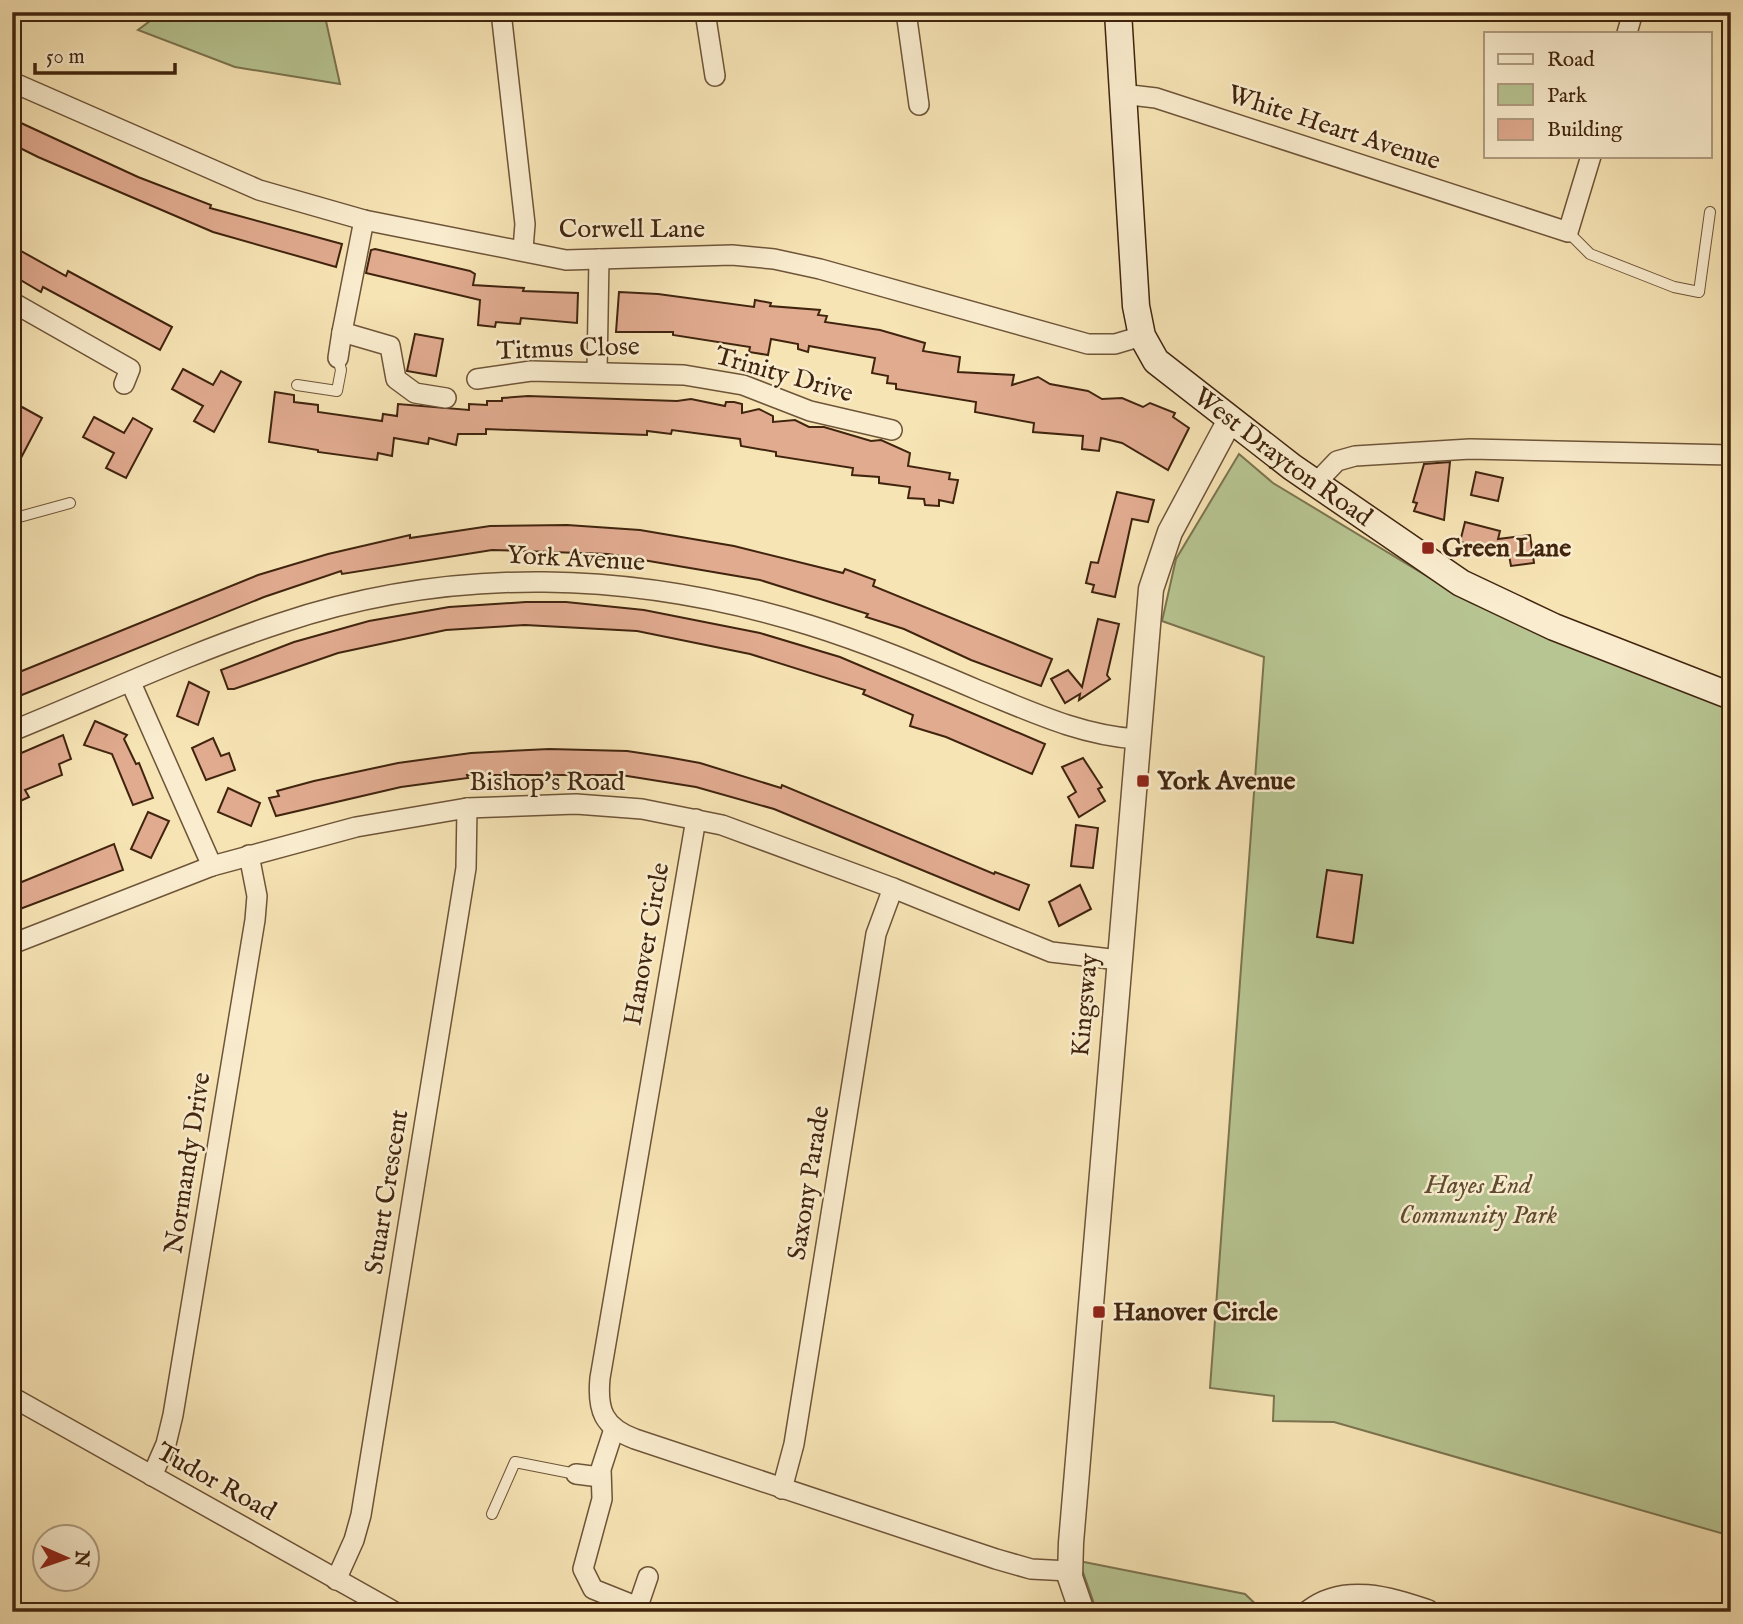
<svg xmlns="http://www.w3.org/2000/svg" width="1743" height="1624" font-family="'IM FELL English',serif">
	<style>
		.green { fill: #b7c592; stroke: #7c7450; stroke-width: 2 }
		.building { fill: #e1ab90; stroke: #40240e; stroke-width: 2 }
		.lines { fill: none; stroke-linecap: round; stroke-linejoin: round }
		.service-casing { stroke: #6e5438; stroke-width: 12 }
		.minor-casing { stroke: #6e5438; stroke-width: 22 }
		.tertiary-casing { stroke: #6e5438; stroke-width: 27 }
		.secondary-casing { stroke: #40240e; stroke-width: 29 }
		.service { stroke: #faedcf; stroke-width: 10 }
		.minor { stroke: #faedcf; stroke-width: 19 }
		.tertiary { stroke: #faedcf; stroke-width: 24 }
		.secondary { stroke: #faedcf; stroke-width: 26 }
		.poi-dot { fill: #8f2418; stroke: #faedcf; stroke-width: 2.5 }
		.labels { text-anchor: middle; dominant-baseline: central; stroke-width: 5; stroke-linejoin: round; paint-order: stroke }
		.street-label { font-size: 26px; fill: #40240e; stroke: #faedcf }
		.poi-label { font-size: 26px; font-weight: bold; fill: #40240e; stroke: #faedcf; text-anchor: start }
		.park-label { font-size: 26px; font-style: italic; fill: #5e4c2f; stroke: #faedcf }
	</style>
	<rect width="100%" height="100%" fill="#f7e4b5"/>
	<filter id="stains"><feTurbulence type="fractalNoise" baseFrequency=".00286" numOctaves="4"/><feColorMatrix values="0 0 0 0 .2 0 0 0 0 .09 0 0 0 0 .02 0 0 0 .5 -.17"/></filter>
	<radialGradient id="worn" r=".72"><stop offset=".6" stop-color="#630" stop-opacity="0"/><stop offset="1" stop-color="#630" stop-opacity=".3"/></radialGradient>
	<g class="green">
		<polygon points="162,12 324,12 340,84 235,67 138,30"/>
		<polygon points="1239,454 1273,483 1470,602 1731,709 1731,1536 1334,1422 1273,1421 1274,1396 1210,1388 1264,657 1162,621 1176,559"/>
		<polygon points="1079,1561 1245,1594 1264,1612 1097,1612"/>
	</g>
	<g class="building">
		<polygon points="21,123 138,177 211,205 210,208 342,244 336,267 213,232 38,157 12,144"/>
		<polygon points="12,246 66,276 68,271 172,327 160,350 43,287 41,292 12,275"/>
		<polygon points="375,249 470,271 475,274 473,285 524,288 523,291 578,293 577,323 521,318 520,324 496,322 495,327 478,325 480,300 366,273 371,250"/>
		<polygon points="619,292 658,294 754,307 755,300 771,303 770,306 820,310 818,315 827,316 825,322 880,330 925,343 923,351 960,357 958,372 1014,375 1012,385 1038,377 1050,384 1088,391 1102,399 1122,398 1143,407 1150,403 1175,413 1173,417 1189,428 1168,470 1122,443 1101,438 1099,451 1082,449 1083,436 1033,432 1034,423 975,412 976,402 896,389 896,384 887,383 888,376 872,373 875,358 809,346 808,352 798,349 798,344 771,339 768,355 749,352 750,347 673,335 673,332 616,332"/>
		<polygon points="415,334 443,339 436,376 407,371"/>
		<polygon points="183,369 213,385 221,371 241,382 214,432 194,421 203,406 172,389"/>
		<polygon points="275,392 294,395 294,402 318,405 318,412 382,421 383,414 397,416 398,404 469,410 469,404 487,405 487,401 502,401 502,398 528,396 677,401 691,399 725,406 726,402 734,402 742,404 742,413 759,409 773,416 773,422 795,420 809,427 824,427 871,441 881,440 910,453 908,466 950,473 949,479 958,480 953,503 939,500 939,506 925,505 924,499 908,498 910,487 879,483 879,477 852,475 853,468 776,456 776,452 741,446 740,439 672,430 671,434 647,431 647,435 486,429 486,434 458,434 456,445 429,438 428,444 394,438 392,456 378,453 377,460 318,452 318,450 269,442"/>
		<polygon points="22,407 42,418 12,475 12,425"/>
		<polygon points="94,417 124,433 133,418 152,429 126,478 106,468 114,453 83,437"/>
		<polygon points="1450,462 1444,520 1414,511 1417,503 1413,502 1424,464"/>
		<polygon points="1476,472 1503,478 1498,501 1471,495"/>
		<polygon points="1117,492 1154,500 1148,522 1132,519 1115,597 1092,592 1094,585 1086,583 1091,562 1098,563"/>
		<polygon points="1465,522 1500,531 1498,539 1530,535 1534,563 1511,566 1509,555 1462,545 1469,544 1460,542"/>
		<polygon points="567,525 640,530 734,546 843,573 845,569 875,580 873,586 1052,659 1041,686 971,660 904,629 866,617 868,614 760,580 608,554 492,550 342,574 341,571 264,597 12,699 12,675 258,575 328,554 410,535 410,538 490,526"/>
		<polygon points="526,602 566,602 644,610 760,633 840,657 1045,744 1032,774 946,737 910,726 913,715 863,694 865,690 750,654 637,631 525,625 446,630 338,653 234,689 228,689 221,670 294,642 369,621 449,607"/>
		<polygon points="1098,619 1119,624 1107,675 1110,679 1079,700 1080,694 1065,703 1051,679 1068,670 1082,687"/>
		<polygon points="189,682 209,692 198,725 177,716"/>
		<polygon points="95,721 127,735 124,739 136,764 139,763 153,798 133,805 112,754 84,745"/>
		<polygon points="63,735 71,759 59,764 62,775 25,790 29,797 12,805 12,757"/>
		<polygon points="213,738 221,756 229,753 235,770 206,780 192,748"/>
		<polygon points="549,749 627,751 667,757 700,763 781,788 782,785 994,874 995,872 1029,885 1019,910 774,809 696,787 621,775 467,775 468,778 401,787 276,816 269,798 279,796 277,791 314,781 398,763 471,753"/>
		<polygon points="1083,758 1102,787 1098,789 1105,801 1079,817 1068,797 1076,792 1062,767"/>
		<polygon points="228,788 260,803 251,826 218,812"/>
		<polygon points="148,812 169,821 151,858 131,849"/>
		<polygon points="1076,825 1098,828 1093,868 1071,866"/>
		<polygon points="114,844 123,870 12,912 12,886"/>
		<polygon points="1327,870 1362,875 1353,943 1317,937"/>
		<polygon points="1080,885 1091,909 1059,926 1049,902"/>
	</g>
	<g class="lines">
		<g class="service-casing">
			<g id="service">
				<polyline points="1568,232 1590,254 1674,287 1699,292 1710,212"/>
				<polyline points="297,385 337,391 341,370 338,358"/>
				<polyline points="12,519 70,503"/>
				<polyline points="492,1514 515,1462 576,1474"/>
			</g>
		</g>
		<g class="minor-casing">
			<g id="minor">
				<polyline points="501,12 525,224 523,249"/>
				<polyline points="705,12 715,76"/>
				<polyline points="906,12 919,105"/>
				<polyline points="1627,33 1633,12"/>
				<polyline points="12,82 259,190 364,220 566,260 732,255 774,259 820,269 1088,344 1115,344 1142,336"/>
				<polyline points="1122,94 1156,98 1568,232 1591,156"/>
				<polyline points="364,220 342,332 390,346 396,379 415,393 446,398"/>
				<polyline points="12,302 130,369 124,384"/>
				<polyline points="338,358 342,332"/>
				<polyline points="597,371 599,259"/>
				<polyline points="477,379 531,371 684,375 743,385 810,411 892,430"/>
				<polyline points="1316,483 1337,461 1355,456 1470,449 1731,455"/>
				<polyline points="131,683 212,866"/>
				<path d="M12 731C101 695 189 653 281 623 454 565 635 571 809 625 867 643 924 667 980 691 1032 712 1080 735 1137 739"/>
				<path d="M696 819 600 1378C597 1410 603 1427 635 1439L996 1559 1031 1569 1069 1571"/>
				<polyline points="12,944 212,866 356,827 467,808 576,804 642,809 722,825 893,888 1051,952 1119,960"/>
				<polyline points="12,1397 395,1612"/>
				<polyline points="614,1429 601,1469 602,1499 583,1569 593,1589 638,1607"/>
				<polyline points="576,1474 600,1477"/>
				<polyline points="152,1476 166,1444 173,1415 255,920 257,896 249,855"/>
				<polyline points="782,1489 794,1444 876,934 893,888"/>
				<polyline points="336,1580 354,1540 361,1515 466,868 467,808"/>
				<polyline points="636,1612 648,1577"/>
			</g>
		</g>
		<g class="tertiary-casing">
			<g id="tertiary">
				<polyline points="1082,1612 1070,1577 1071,1543 1151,589 1170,532 1230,420"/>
				<path d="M1310 1612C1345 1585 1390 1600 1427 1612"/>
			</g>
		</g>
		<g class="secondary-casing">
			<g id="secondary">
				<path id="s1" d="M1118 12 1136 306 1142 336 1156 361 1292 467 1461 583 1554 627 1731 696"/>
			</g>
		</g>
		<use href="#service" class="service"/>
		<use href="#minor" class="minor"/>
		<use href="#tertiary" class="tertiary"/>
		<use href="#secondary" class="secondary"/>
	</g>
	<g class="poi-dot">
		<rect x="1421" y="541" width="14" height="14" rx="3.5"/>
		<rect x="1136" y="774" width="14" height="14" rx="3.5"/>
		<rect x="1092" y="1305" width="14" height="14" rx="3.5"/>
	</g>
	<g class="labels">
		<g class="street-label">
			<text transform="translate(1334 128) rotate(18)">White Heart Avenue</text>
			<text x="632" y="229">Corwell Lane</text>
			<text transform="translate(568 349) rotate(-2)">Titmus Close</text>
			<text transform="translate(784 375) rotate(16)">Trinity Drive</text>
			<text stroke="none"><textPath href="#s1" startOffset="513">West Drayton Road</textPath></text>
			<text transform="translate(576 559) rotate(3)">York Avenue</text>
			<text x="547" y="782">Bishop's Road</text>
			<text transform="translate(647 944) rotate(-80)">Hanover Circle</text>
			<text transform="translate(1085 1005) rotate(-85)">Kingsway</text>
			<text transform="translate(188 1163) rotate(-81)">Normandy Drive</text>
			<text transform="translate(809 1183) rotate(-81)">Saxony Parade</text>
			<text transform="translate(387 1192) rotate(-81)">Stuart Crescent</text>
			<text transform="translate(216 1482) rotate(29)">Tudor Road</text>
		</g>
		<g class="poi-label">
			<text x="1442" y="548">Green Lane</text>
			<text x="1157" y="781">York Avenue</text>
			<text x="1113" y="1312">Hanover Circle</text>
		</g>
		<g class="park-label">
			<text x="1478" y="1185">Hayes End<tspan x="1478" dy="30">Community Park</tspan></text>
		</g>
	</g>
	<rect width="1743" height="1624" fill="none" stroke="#f7e4b5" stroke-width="42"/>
	<rect x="14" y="14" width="1715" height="1596" fill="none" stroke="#40240e" stroke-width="3.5"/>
	<rect x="21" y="21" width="1701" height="1582" fill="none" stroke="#40240e" stroke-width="2"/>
	<rect x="1484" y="32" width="228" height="126" fill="#faedcf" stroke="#b09d82" stroke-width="2"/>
	<rect x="1498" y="54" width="35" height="10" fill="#faedcf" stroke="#b09d82" stroke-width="2"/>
	<text x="1547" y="66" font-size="21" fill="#40240e">Road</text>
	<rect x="1498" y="84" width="35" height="21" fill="#b7c592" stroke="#b09d82" stroke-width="2"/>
	<text x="1547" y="102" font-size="21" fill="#40240e">Park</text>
	<rect x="1498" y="119" width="35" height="21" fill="#e1ab90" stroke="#b09d82" stroke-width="2"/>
	<text x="1547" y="136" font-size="21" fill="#40240e">Building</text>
	<g transform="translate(66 1558) rotate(92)"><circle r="33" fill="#faedcf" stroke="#b09d82" stroke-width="2"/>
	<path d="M0-5L12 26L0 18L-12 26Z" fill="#8f2418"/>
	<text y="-10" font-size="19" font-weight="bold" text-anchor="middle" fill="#40240e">N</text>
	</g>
	<path d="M35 63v10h140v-10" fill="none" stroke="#40240e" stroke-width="3.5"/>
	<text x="46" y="63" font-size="21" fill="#40240e" stroke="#faedcf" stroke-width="5" paint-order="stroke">50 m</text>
	<rect width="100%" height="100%" filter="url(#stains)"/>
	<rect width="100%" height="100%" fill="url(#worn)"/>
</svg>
